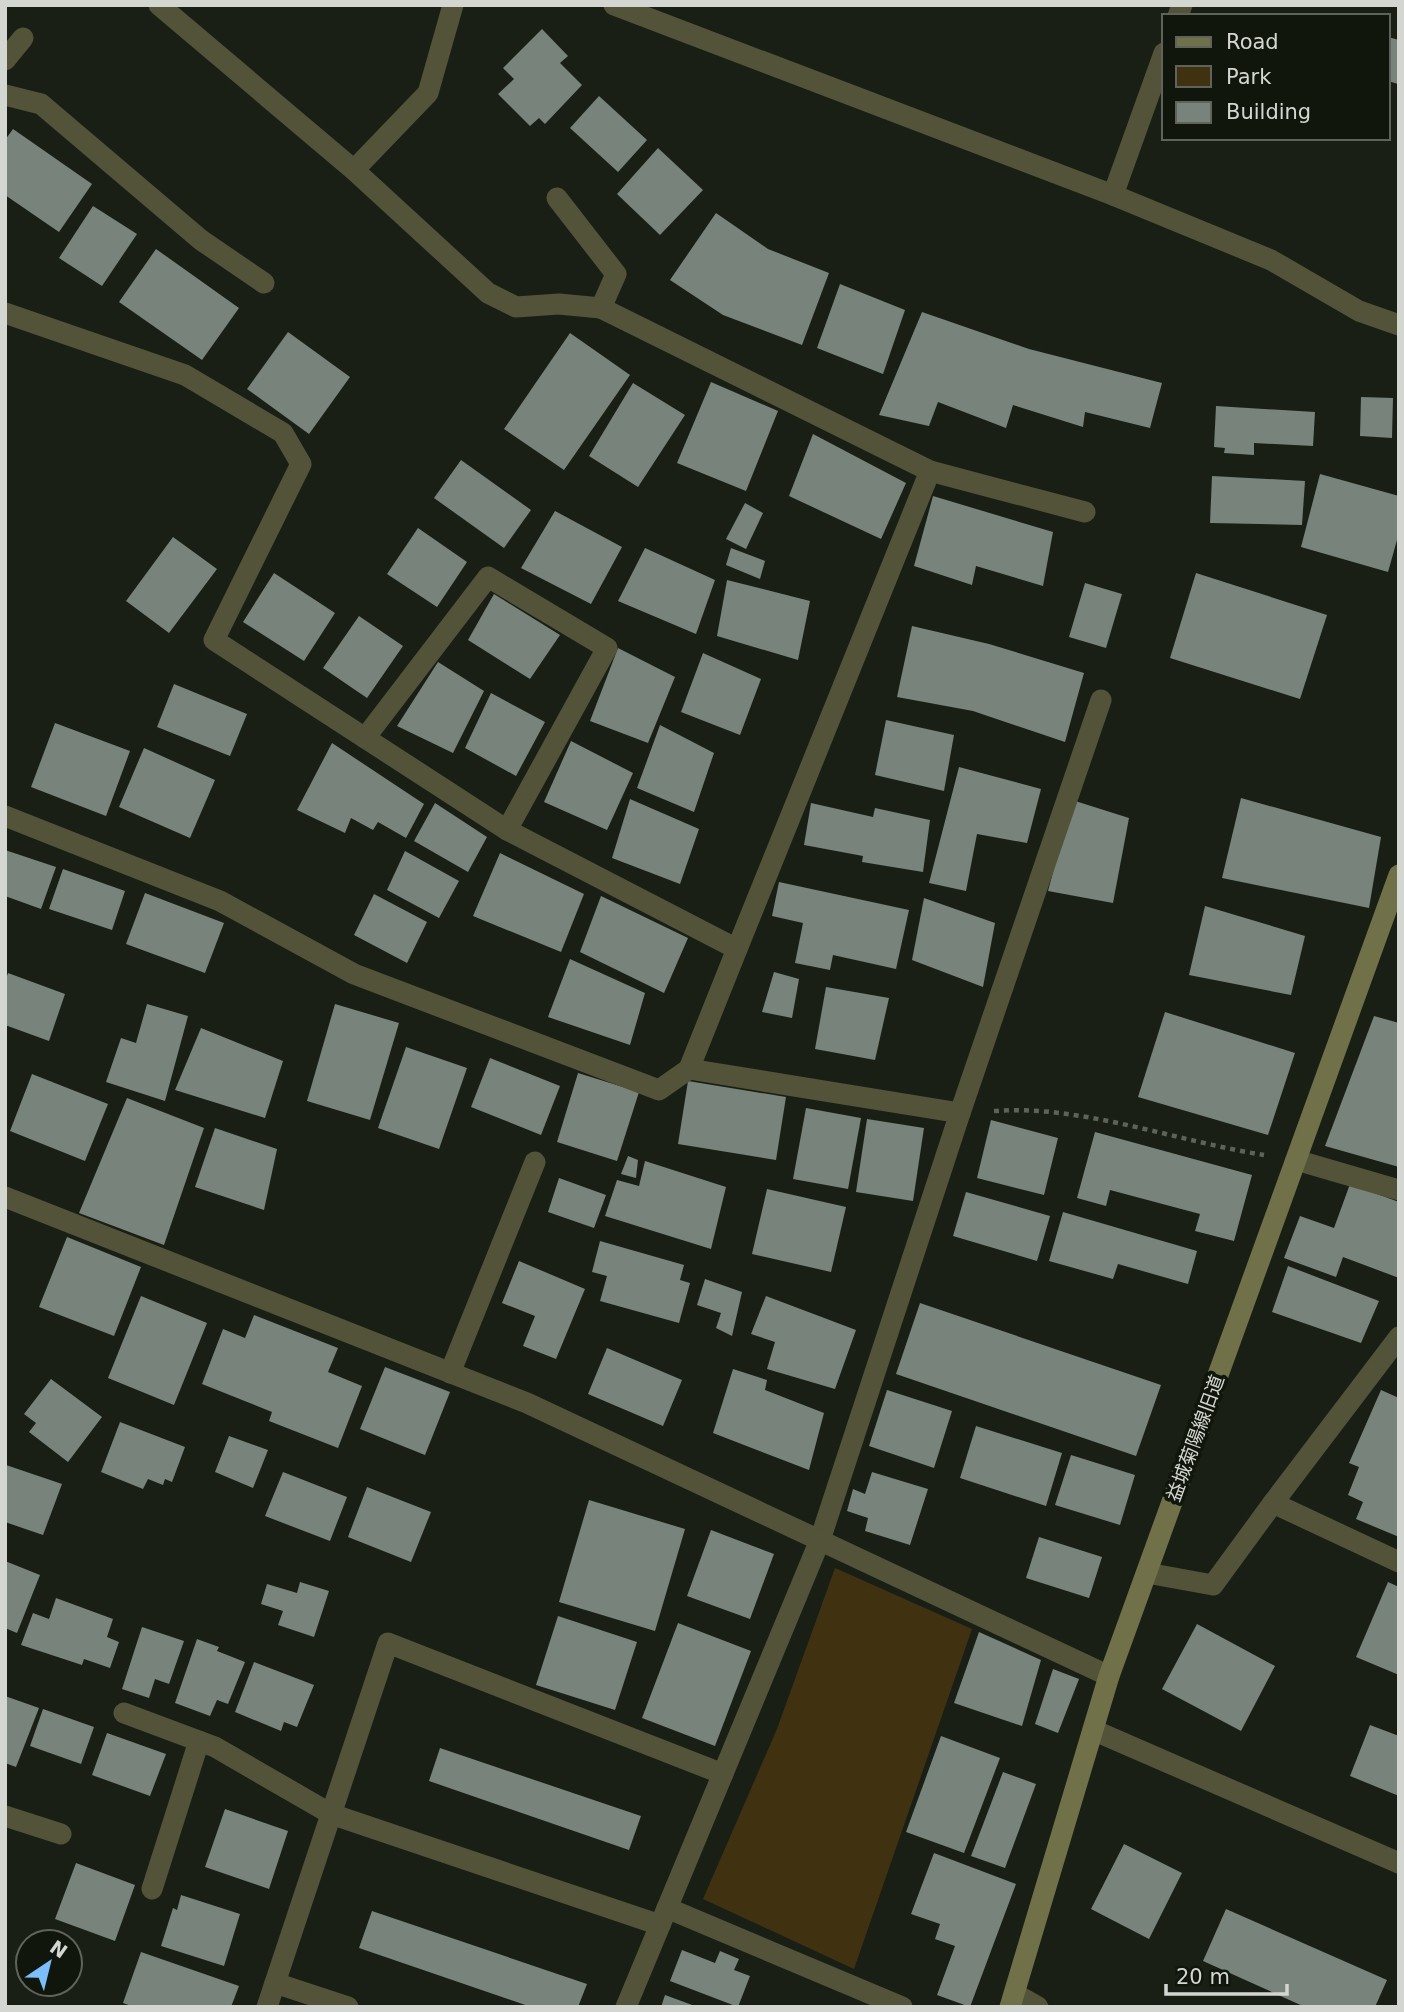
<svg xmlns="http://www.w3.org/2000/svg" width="1404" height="2012" font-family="'DejaVu Sans','Noto Sans JP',sans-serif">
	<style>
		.green { fill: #403211 }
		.building { fill: #77837b }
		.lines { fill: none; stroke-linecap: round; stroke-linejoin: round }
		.path { stroke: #5e625a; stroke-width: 4.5; stroke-dasharray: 5 5; stroke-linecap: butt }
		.lane { stroke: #525339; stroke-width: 21 }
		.street { stroke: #525339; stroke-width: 21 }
		.secondary { stroke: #707148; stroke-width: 21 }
		.labels { text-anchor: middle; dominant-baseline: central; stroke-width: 7; stroke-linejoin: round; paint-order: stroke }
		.street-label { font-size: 19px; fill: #d4d7d1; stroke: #11160d }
	</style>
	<rect width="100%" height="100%" fill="#1a1f16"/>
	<polygon class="green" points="835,1568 972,1629 854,1969 703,1899 777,1729"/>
	<g class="building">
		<polygon points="542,29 568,56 560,63 582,85 545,124 539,118 530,126 498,94 514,79 503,68"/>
		<polygon points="1388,37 1399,40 1398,84 1388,81"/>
		<polygon points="599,96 647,140 618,172 570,128"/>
		<polygon points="13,129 92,184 59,232 5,195 5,140"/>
		<polygon points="658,148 703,190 660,235 617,194"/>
		<polygon points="93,206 137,234 102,286 59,258"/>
		<polygon points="716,213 768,249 829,273 802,345 723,315 670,280"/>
		<polygon points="156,249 239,308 202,360 119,302"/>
		<polygon points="840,284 905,310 883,374 817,348"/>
		<polygon points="922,312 1029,349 1162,383 1150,428 1085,412 1083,427 1013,405 1006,428 938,402 929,426 879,415"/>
		<polygon points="288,332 350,377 309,434 247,389"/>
		<polygon points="570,333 630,375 564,470 504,429"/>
		<polygon points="711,382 778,411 746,491 677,463"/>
		<polygon points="633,383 685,415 638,487 589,456"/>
		<polygon points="1361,397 1393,398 1392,438 1360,436"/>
		<polygon points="1216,406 1315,412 1313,446 1254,443 1254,455 1224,453 1225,448 1214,447"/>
		<polygon points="813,434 906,483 881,539 789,496"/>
		<polygon points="461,460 531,510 504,548 434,498"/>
		<polygon points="1320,474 1399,496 1399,533 1388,572 1301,547"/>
		<polygon points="1212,476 1305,481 1302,525 1210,523"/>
		<polygon points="933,496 1053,532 1043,586 976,566 972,585 914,566"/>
		<polygon points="745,503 763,513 746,549 726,539"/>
		<polygon points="555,511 622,547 591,604 521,568"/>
		<polygon points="418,528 467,562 437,607 387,574"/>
		<polygon points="173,537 217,569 169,633 126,601"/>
		<polygon points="645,548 715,580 696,634 618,601"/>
		<polygon points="731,548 765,561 760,579 726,565"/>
		<polygon points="274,573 335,613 304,661 243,622"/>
		<polygon points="1196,573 1327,615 1300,699 1170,658"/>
		<polygon points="727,580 810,601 798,660 717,636"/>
		<polygon points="1085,583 1122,594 1106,648 1069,637"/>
		<polygon points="494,594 560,635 530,679 468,640"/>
		<polygon points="359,616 403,646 367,698 323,668"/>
		<polygon points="912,626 989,644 1084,673 1065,742 973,711 897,697"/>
		<polygon points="618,648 675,677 648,743 590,721"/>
		<polygon points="703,653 761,679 740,735 681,712"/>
		<polygon points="438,662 484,691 453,753 397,726"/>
		<polygon points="174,684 247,714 230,756 157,727"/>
		<polygon points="491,693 545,722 516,776 465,748"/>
		<polygon points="886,720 954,735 944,791 875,775"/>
		<polygon points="55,723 130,751 106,816 31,787"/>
		<polygon points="660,725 714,753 694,812 637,788"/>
		<polygon points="571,741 633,773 607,830 544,802"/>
		<polygon points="332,743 424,804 406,838 378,822 373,830 351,818 345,833 297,810"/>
		<polygon points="144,748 215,780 190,838 119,807"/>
		<polygon points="959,767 1041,789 1027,843 977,834 966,891 929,883"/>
		<polygon points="1241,798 1381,837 1369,908 1222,878"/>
		<polygon points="630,799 699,829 680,884 612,858"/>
		<polygon points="1072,800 1129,818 1113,903 1048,891"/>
		<polygon points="435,803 487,837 468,872 414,841"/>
		<polygon points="811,803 873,817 875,808 930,820 923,872 862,862 863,856 804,845"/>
		<polygon points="5,850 56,867 41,909 5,896"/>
		<polygon points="405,851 459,881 439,918 387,890"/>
		<polygon points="500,853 584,894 561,952 473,916"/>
		<polygon points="63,869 125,891 112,930 49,909"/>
		<polygon points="779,882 909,910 896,969 833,955 830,970 795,963 803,923 772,916"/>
		<polygon points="145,893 224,923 205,973 126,944"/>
		<polygon points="374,894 427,922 407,963 354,935"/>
		<polygon points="601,896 688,938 664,993 580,952"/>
		<polygon points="924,898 995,923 983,987 912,960"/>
		<polygon points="1205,906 1305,936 1291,995 1189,975"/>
		<polygon points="570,959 645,993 630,1045 548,1017"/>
		<polygon points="774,972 799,979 792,1018 762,1012"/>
		<polygon points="8,973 65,994 49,1041 5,1025 5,982"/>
		<polygon points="826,987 889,998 875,1060 815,1049"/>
		<polygon points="147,1004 188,1016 165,1101 106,1082 121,1038 136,1043"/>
		<polygon points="335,1004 399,1023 370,1120 307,1101"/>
		<polygon points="1165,1012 1295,1053 1268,1135 1138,1097"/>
		<polygon points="1374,1016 1399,1023 1399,1167 1325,1146"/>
		<polygon points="201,1028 283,1061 265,1118 175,1090"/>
		<polygon points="406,1047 467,1068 439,1149 378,1128"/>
		<polygon points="490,1058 560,1086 541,1135 471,1107"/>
		<polygon points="578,1073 639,1092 617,1161 557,1142"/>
		<polygon points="32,1074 108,1104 85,1161 10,1131"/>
		<polygon points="688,1081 786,1097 776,1160 678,1144"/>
		<polygon points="127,1098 204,1128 164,1245 79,1213"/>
		<polygon points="806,1108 861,1118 848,1189 793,1179"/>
		<polygon points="867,1119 924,1128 913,1201 856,1192"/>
		<polygon points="991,1120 1058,1138 1044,1195 977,1178"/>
		<polygon points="215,1128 277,1149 264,1210 195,1187"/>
		<polygon points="1095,1132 1252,1175 1234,1241 1195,1231 1200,1214 1110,1190 1106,1206 1077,1198"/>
		<polygon points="628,1156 638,1160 636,1178 621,1174"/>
		<polygon points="645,1161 726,1187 711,1249 605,1216 617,1180 639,1186"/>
		<polygon points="559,1178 606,1195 594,1228 548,1212"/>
		<polygon points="1350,1184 1399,1202 1399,1278 1343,1257 1336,1277 1284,1258 1300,1216 1334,1228"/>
		<polygon points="767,1189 846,1207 831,1272 752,1254"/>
		<polygon points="966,1192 1050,1216 1037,1261 953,1236"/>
		<polygon points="1063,1212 1197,1251 1188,1284 1118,1264 1113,1279 1049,1261"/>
		<polygon points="67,1237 141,1267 114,1336 39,1307"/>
		<polygon points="600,1241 684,1265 680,1280 690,1283 679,1323 600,1301 607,1276 592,1272"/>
		<polygon points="519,1261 585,1289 556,1359 523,1346 535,1316 502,1303"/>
		<polygon points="1288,1266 1379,1301 1361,1343 1272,1312"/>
		<polygon points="705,1279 742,1292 732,1336 716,1328 721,1313 697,1305"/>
		<polygon points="141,1296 207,1323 174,1405 108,1378"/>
		<polygon points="766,1296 856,1330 835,1389 767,1369 775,1342 751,1334"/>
		<polygon points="920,1303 1161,1385 1136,1456 896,1374"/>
		<polygon points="254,1315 338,1348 328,1372 362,1386 338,1448 269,1421 272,1412 202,1384 223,1329 245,1338"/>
		<polygon points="607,1348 682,1380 663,1426 588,1394"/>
		<polygon points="385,1367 450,1392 425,1455 360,1429"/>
		<polygon points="733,1369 767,1380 765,1390 824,1413 809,1470 713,1433"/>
		<polygon points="51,1379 102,1417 68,1462 29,1432 36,1423 24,1414"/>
		<polygon points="887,1390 952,1411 934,1468 869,1446"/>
		<polygon points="1381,1390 1399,1398 1399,1537 1356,1519 1363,1502 1348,1495 1359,1467 1349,1463"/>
		<polygon points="120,1422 185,1447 172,1482 165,1479 163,1485 148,1479 143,1489 101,1472"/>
		<polygon points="976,1426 1062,1453 1046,1506 960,1478"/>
		<polygon points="229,1436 268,1450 253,1488 215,1472"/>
		<polygon points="1071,1455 1135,1475 1120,1525 1055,1505"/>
		<polygon points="6,1465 62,1484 43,1535 5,1522"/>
		<polygon points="283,1472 347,1497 330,1541 265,1516"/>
		<polygon points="872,1472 928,1489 910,1545 865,1531 868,1518 847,1511 853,1489 865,1494"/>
		<polygon points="367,1487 431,1512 411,1562 348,1537"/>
		<polygon points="589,1500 685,1529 655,1631 559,1602"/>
		<polygon points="711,1530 774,1554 750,1619 687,1596"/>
		<polygon points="1039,1537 1102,1557 1089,1598 1026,1578"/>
		<polygon points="5,1561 40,1575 17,1633 5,1628"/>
		<polygon points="300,1582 329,1591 314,1637 278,1625 283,1611 261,1604 267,1584 297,1593"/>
		<polygon points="1388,1582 1399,1587 1399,1675 1356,1657"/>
		<polygon points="56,1598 113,1619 107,1637 119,1642 110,1668 84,1659 82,1665 21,1645 33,1613 49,1619"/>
		<polygon points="558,1616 637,1642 615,1710 536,1685"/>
		<polygon points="678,1623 751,1651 715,1746 642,1718"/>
		<polygon points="1197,1624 1275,1666 1241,1731 1162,1689"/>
		<polygon points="142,1627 184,1641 169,1684 155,1679 149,1698 122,1689"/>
		<polygon points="979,1632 1041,1660 1022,1726 954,1703"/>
		<polygon points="197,1639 219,1647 217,1651 245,1662 228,1704 217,1700 210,1716 175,1703"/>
		<polygon points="254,1662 314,1685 297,1727 284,1722 281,1731 235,1712"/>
		<polygon points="1053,1669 1079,1679 1058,1733 1035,1724"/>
		<polygon points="5,1696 39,1708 16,1767 5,1763"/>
		<polygon points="43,1709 94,1727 81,1764 30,1746"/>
		<polygon points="1370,1725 1399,1736 1399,1796 1350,1776"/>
		<polygon points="107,1733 166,1754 150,1796 92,1775"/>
		<polygon points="941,1736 1000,1758 964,1853 906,1832"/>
		<polygon points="440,1748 641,1816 629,1850 429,1781"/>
		<polygon points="1003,1772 1036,1784 1005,1868 971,1856"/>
		<polygon points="225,1809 288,1831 269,1889 205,1867"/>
		<polygon points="1124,1844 1182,1873 1149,1939 1091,1909"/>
		<polygon points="934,1853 1016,1884 970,2007 937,1995 955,1946 935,1939 940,1924 911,1914"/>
		<polygon points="76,1863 135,1885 115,1941 55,1919"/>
		<polygon points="181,1895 240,1914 224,1966 161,1946 173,1908 177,1910"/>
		<polygon points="1226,1909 1387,1980 1375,2007 1305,2007 1203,1961"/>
		<polygon points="372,1911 587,1984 578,2007 531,2007 359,1948"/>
		<polygon points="682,1950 715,1963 720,1951 739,1959 734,1970 750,1976 738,2007 670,1981"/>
		<polygon points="141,1952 239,1986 231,2007 134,2007 123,2003"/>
		<polygon points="665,1995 695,2006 695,2007 661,2007"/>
	</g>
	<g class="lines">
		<path class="path" d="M994 1111C1079 1104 1180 1142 1264 1155"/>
		<g class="lane">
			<polyline points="5,313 185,375 283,433 301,464 214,640 507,830 737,949 689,1069 960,1113 820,1540"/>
			<polyline points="1296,1160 1399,1190"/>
			<polyline points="5,1197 527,1403 1109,1676"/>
			<polyline points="450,1373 535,1162"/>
			<polyline points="1147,1573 1213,1585 1273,1503 1399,1562"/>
			<polyline points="1015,1994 1038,2007"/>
		</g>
		<g class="street">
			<polyline points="159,5 354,170 488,293 516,307 559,304 601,308"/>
			<polyline points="614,5 1113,195 1271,260 1359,311 1399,325"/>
			<polyline points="1178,16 1182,5"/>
			<polyline points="5,60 23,38"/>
			<polyline points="5,95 41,104 201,240 264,283"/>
			<polyline points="354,170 428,93 453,5"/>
			<polyline points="1113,195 1164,53"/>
			<polyline points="557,198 616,274 601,308 930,471 1085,512"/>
			<polyline points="365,738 488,577 607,648 507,830"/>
			<polyline points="5,816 220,901 354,974 659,1090 689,1069"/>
			<polyline points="737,949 930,471"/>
			<polyline points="960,1113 1101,700"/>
			<polyline points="1273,1503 1399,1337"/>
			<polyline points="124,1713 215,1747 331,1814 660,1925"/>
			<polyline points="1093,1730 1399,1863"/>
			<polyline points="5,1816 61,1834"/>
			<polyline points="152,1889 199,1741"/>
			<polyline points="667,1908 902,2007"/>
			<polyline points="275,1983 348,2007"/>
			<polyline points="267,2007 388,1643 723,1774"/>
			<polyline points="626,2007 820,1540"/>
		</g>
		<polyline class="secondary" points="1010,2007 1109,1676 1399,875"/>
	</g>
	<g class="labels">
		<g class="street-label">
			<text transform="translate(1195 1438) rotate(-70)">益城菊陽線旧道</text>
		</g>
	</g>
	<rect width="1404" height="2012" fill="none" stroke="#d4d7d1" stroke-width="14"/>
	<rect x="1162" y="14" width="228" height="126" fill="#11160d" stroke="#5f635b" stroke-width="2"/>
	<rect x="1176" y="37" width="35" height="10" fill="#707148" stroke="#5f635b" stroke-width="2"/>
	<text x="1226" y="49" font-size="21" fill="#d4d7d1">Road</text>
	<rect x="1176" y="66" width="35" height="21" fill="#403211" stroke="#5f635b" stroke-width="2"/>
	<text x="1226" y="84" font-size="21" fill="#d4d7d1">Park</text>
	<rect x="1176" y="102" width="35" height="21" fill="#77837b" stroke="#5f635b" stroke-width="2"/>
	<text x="1226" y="119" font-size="21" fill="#d4d7d1">Building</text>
	<g transform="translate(49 1963) rotate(35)"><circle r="33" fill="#11160d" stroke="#5f635b" stroke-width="2"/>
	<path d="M0-5L12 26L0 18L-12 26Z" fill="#7cbef9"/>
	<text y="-10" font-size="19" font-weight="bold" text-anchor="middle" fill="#d4d7d1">N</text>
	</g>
	<path d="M1166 1984v10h121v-10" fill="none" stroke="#d4d7d1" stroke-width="3.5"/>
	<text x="1176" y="1984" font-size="21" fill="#d4d7d1" stroke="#11160d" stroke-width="5" paint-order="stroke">20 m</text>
</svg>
